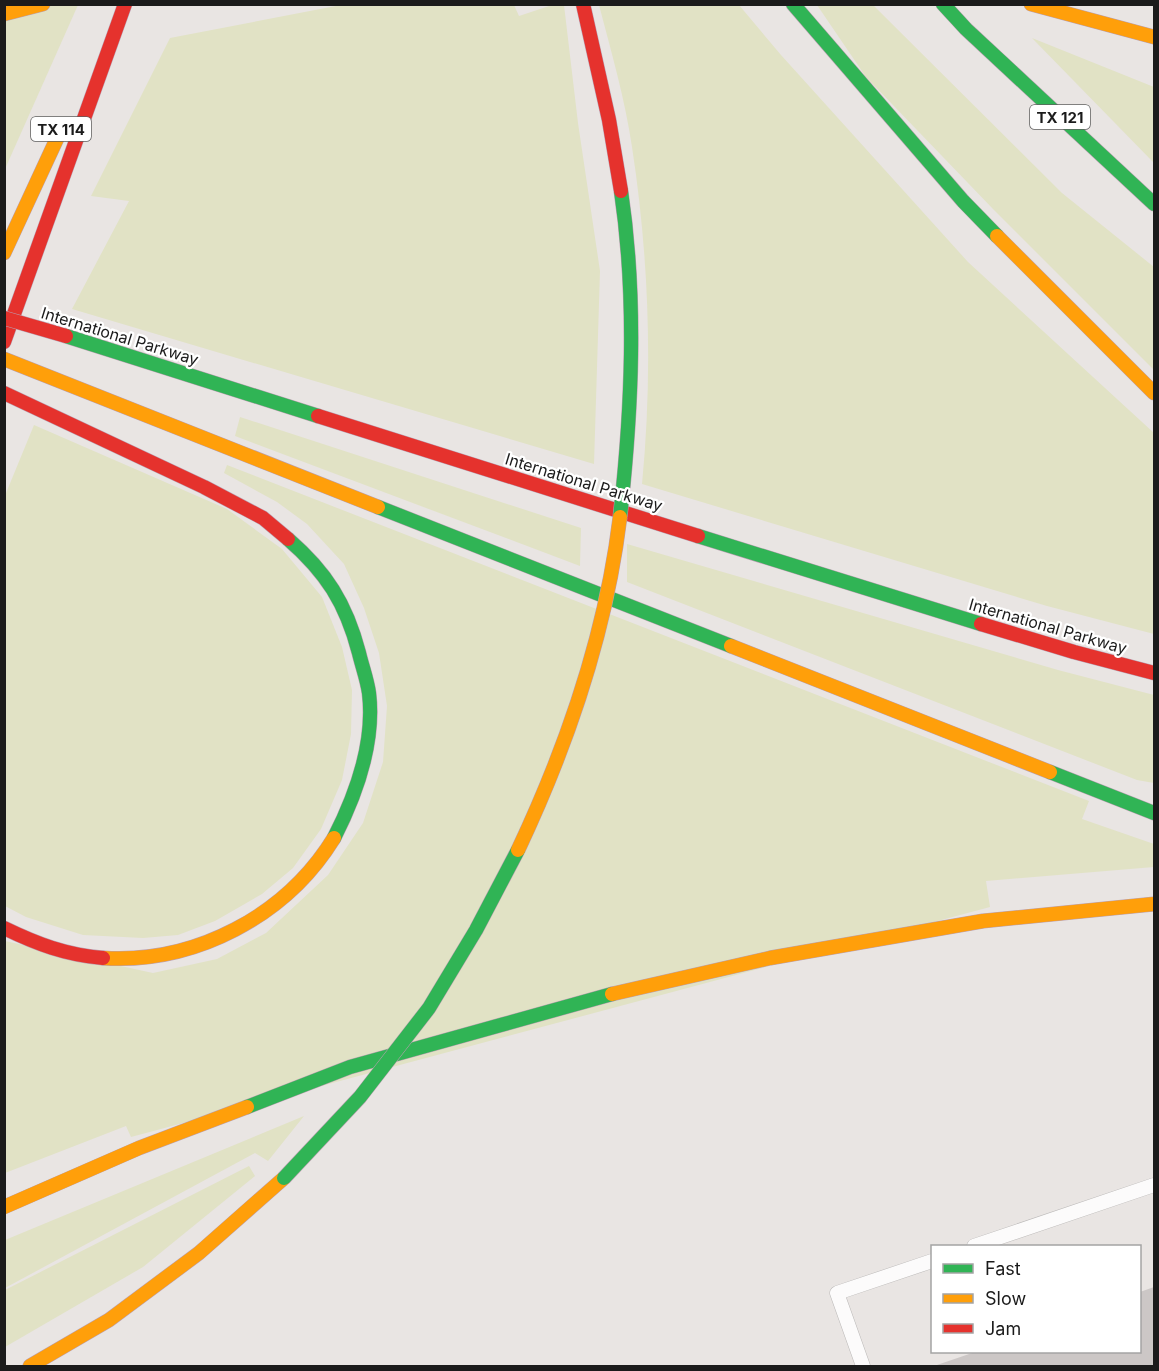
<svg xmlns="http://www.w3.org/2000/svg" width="1159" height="1371" font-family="Inter,sans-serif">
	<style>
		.grass { fill: #e1e2c5 }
		.building { fill: #ccc7c6 }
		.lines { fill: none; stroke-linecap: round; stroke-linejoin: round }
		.lane-casing { stroke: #bbb9b8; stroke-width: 15 }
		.fast-casing { stroke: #ba9fb1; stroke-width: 15 }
		.slow-casing { stroke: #ba9fb1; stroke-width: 15 }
		.jam-casing { stroke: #ba9fb1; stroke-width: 15 }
		.lane { stroke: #fcfbfb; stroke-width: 14 }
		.fast { stroke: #30b455; stroke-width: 14 }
		.slow { stroke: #ff9f0a; stroke-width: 14 }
		.jam { stroke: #e5322d; stroke-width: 14 }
		.fast-bridge-casing { stroke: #ba9fb1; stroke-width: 15; stroke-linecap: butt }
		.slow-bridge-casing { stroke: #ba9fb1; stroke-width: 15; stroke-linecap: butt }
		.jam-bridge-casing { stroke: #ba9fb1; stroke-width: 15; stroke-linecap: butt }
		.fast-bridge { stroke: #30b455; stroke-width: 14 }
		.slow-bridge { stroke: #ff9f0a; stroke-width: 14 }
		.jam-bridge { stroke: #e5322d; stroke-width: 14 }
		.labels { text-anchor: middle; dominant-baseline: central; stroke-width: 4.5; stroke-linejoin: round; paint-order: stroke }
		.shield { fill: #fff; stroke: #5f5f5f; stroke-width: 1.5 }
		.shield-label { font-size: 15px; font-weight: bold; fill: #1b1b1b }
		.street-label { font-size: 16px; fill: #1b1b1b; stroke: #fff }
	</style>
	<rect width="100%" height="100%" fill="#e9e5e3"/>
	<g class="grass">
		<polygon points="5,5 78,5 5,169"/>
		<polygon points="341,5 514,5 519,16 552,5 564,5 578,123 600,271 594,464 72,309 129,201 91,196 170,38"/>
		<path d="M599 5H739L781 55 968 262 1154 433V634L1047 606 642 484C653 372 649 257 632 147 625 99 611 51 599 5Z"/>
		<polygon points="817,5 873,5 1062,193 1154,267 1154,370 993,209 866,77"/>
		<polygon points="1032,38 1154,87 1154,163"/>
		<polygon points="240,417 581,528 580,566 235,436"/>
		<polygon points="34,425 227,509 282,549 322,597 342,647 352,690 351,734 342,780 321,829 293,868 262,894 215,921 178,935 143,938 83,935 26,917 5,906 4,498"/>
		<polygon points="227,465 1089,801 1082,819 1154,844 1154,867 986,881 990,907 131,1137 126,1126 5,1173 5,941 153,973 217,959 266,933 328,875 363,823 383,762 387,706 379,653 364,608 344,564 307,524 277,502 224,473"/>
		<polygon points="627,544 1058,670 1154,695 1154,783 1137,780 627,582"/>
		<polygon points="304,1116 268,1161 255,1153 5,1288 5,1240"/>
		<polygon points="249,1166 255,1176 143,1267 5,1347 5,1290"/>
	</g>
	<polygon class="building" points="1154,1287 1154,1366 934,1366 975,1352 1140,1352 1140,1292"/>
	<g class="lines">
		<g class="lane-casing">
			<g id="lane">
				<polyline points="974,1246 1154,1185"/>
				<polyline points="863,1366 837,1293 932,1261"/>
			</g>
		</g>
		<g class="fast-casing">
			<g id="fast">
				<polyline points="793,4 963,201 997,236"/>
				<polyline points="943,4 966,29 1154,204"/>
				<polyline points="66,336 318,416"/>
				<polyline points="378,507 731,646"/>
				<polyline points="698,536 981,624"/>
				<path d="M288 539C326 572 346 603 359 653 362 666 367 679 369 693 375 742 356 795 334 838"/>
				<polyline points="1050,772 1154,813"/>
				<polyline points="247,1107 350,1067 612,994"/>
			</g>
		</g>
		<g class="slow-casing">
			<g id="slow">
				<polyline points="1031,4 1154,37"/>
				<polyline points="4,14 43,4"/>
				<polyline points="997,236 1154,393"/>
				<polyline points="4,253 60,132"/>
				<polyline points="4,359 378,507"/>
				<polyline points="731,646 1050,772"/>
				<path d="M103 958C195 964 286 916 334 838"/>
				<polyline points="612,994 770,958 983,921 1154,904"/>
				<polyline points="4,1207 139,1148 247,1107"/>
				<polyline points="30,1366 109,1320 199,1253 284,1178"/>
			</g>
		</g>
		<g class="jam-casing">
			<g id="jam">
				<polyline points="4,342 125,4"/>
				<polyline points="4,393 204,487 263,518 288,539"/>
				<polyline points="318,416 698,536"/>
				<polyline points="981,624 1074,652 1154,673"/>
				<path d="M4 928C37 944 66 955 103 958"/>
			</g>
		</g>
		<use href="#lane" class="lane"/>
		<use href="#fast" class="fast"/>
		<use href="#slow" class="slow"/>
		<use href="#jam" class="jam"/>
		<g class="fast-bridge-casing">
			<g id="fast-bridge">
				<path d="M620 517C632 409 637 299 621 191"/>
				<polyline points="284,1178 360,1097 429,1008 476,930 518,850"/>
			</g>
		</g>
		<g class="slow-bridge-casing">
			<path id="slow-bridge" d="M518 850C568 744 606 633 620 517"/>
		</g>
		<g class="jam-bridge-casing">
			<g id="jam-bridge">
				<polyline points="583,4 609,120 621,191"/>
				<polyline points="4,318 66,336"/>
			</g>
		</g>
		<use href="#fast-bridge" class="fast-bridge"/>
		<use href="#slow-bridge" class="slow-bridge"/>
		<use href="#jam-bridge" class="jam-bridge"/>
	</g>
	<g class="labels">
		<g class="shield">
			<rect x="1030" y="105" width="60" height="24" rx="4.5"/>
			<rect x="31" y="117" width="60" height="24" rx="4.5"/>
		</g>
		<g class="shield-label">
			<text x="1060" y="117">TX 121</text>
			<text x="61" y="129">TX 114</text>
		</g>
		<g class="street-label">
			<text transform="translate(120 336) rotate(17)">International Parkway</text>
			<text transform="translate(584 482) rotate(17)">International Parkway</text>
			<text transform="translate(1048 626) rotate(16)">International Parkway</text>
		</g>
	</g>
	<rect width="1159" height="1371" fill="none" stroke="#1b1b1b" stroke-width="12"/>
	<rect x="931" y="1245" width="210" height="108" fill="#ffffff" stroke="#a4a4a4" stroke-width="1.5"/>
	<rect x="943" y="1264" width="30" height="9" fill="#30b455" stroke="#a4a4a4" stroke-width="1.5"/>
	<text x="985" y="1275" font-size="18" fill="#1b1b1b">Fast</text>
	<rect x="943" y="1294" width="30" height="9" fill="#ff9f0a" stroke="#a4a4a4" stroke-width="1.5"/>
	<text x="985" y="1305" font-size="18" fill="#1b1b1b">Slow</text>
	<rect x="943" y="1324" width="30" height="9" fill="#e5322d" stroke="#a4a4a4" stroke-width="1.5"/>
	<text x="985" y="1335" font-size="18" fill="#1b1b1b">Jam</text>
</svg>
